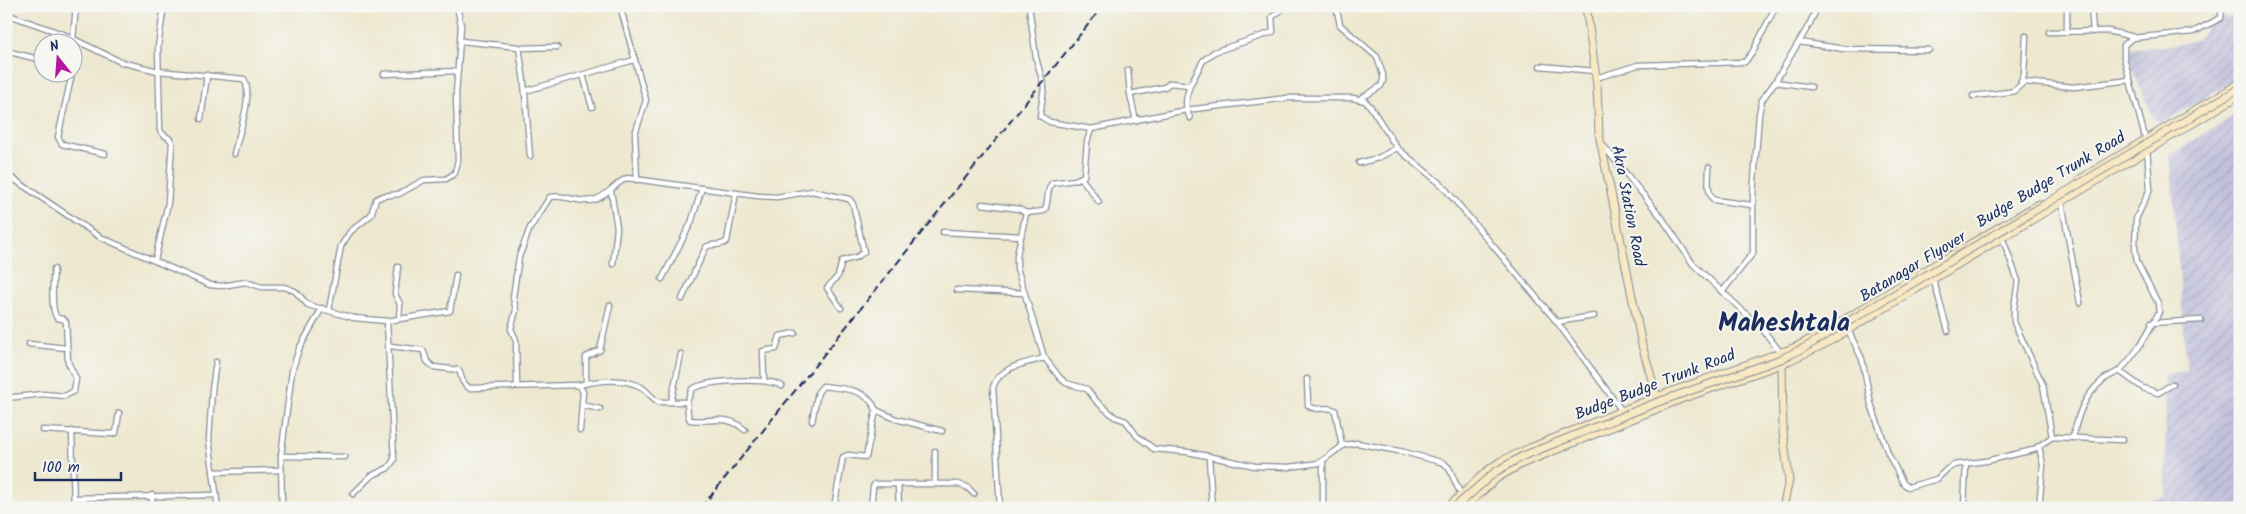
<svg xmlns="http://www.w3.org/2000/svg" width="2246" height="514" font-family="Kalam,sans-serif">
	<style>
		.industrial { fill: url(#industrial-furrows) }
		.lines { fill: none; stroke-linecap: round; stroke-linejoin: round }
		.street-casing { stroke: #848c96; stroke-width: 7 }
		.secondary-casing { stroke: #848c96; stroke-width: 9 }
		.street { stroke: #fff; stroke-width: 4.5 }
		.secondary { stroke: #f8e8c3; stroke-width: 7 }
		.rail { stroke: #1b2f5e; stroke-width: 2; stroke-dasharray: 8 4; stroke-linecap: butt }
		.secondary-bridge-casing { stroke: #848c96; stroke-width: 9; stroke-linecap: butt }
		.secondary-bridge { stroke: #f8e8c3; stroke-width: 7 }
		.labels { text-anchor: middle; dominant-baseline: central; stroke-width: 4; stroke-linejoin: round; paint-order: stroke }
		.street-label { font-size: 16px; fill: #1b2f5e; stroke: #f6f6f2 }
		.town-label { font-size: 26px; font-weight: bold; fill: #1b2f5e; stroke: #f6f6f2 }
	</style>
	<defs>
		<pattern id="industrial-furrows" width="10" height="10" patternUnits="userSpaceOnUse" patternTransform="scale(1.25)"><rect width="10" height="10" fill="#c2c1dc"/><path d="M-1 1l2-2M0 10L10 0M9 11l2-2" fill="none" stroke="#a6a6bf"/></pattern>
	</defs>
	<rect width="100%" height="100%" fill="#f6f6f2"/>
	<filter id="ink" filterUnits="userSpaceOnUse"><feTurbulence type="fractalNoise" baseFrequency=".02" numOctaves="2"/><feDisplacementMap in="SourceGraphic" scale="10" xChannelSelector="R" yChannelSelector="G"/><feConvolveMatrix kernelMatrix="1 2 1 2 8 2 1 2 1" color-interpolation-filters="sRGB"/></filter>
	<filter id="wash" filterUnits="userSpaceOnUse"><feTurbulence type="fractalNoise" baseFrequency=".0096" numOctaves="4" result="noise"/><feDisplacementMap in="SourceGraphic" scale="20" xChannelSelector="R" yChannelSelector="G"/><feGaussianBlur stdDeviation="1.12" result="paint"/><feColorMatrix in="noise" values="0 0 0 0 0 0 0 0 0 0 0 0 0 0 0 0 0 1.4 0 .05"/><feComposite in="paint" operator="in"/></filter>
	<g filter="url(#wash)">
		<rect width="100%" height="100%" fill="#ede8cf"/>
		<g class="industrial">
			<polygon points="2240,17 2240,77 2160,124 2154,119 2133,71 2129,49 2181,44 2198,39 2212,18"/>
			<polygon points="2240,112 2240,508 2137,508 2138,503 2166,497 2165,374 2187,371 2170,155"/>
		</g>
	</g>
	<g filter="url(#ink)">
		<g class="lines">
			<g class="street-casing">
				<g id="street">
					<polyline points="620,6 646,100 635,134 637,180"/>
					<polyline points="1029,6 1036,58 1044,87 1040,116 1050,122 1091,129 1186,110 1288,98 1353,98 1365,101 1370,106 1397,148 1442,185 1557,322 1622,411"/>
					<polyline points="1336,6 1340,25 1377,57 1383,75 1383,81 1381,86 1360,99"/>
					<polyline points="2067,6 2067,32"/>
					<polyline points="2091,6 2093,32"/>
					<path d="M6 14 63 34 121 62 158 71 244 79C254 95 238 136 234 154"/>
					<polyline points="2049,32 2108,31 2134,37"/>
					<polyline points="73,39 76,6"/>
					<polyline points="461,41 519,47 524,82 530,156"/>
					<polyline points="1799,42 1844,49 1929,50"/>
					<polyline points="519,48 557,47"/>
					<polyline points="6,51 42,60"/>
					<polyline points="1540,66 1595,71"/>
					<polyline points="1128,70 1130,94 1136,121"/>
					<polyline points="71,72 71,78 58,137 62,144 105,154"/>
					<polyline points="384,74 457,71"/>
					<polyline points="583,75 592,107"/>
					<polyline points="1596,78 1638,65 1745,62 1753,51 1776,6"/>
					<polyline points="1775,82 1811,87"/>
					<polyline points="2021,82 2024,75 2026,36"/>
					<polyline points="525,91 634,60"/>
					<polyline points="1130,94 1165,87 1170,83 1190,85 1203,61 1214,52 1273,32 1272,17 1280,11 1278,6"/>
					<polyline points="1973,96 2009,92 2014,91 2024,82 2074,87 2130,80"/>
					<path d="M1190 118C1184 106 1186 97 1190 85"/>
					<polyline points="201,119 207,75"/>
					<path d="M1091 129 1087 142 1084 176 1075 180 1052 183C1045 191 1050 203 1044 211L1026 213 1017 255V268L1044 357 1060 378 1066 383 1087 389 1096 401 1115 417 1126 421 1137 436 1154 449 1188 452 1255 466 1289 467 1319 463 1344 445 1357 443 1404 452 1444 463 1449 468 1461 495"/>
					<polyline points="2146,141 2124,58 2124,45 2132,38 2193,32 2221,18 2222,6"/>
					<polyline points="1602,144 1662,218 1693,264 1763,330 1781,353"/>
					<polyline points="1359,163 1378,158 1397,148"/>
					<path d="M1709 167C1709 177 1706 192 1714 200L1752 205"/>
					<polyline points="6,174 100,237 210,285 222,286 245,282 262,287 284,287 295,291 308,305 354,318 387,321 394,460 388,468 371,476 353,494"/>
					<polyline points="1082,179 1099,202"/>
					<polyline points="611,191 617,228 613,264"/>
					<polyline points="2062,203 2080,303"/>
					<polyline points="982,204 1019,209 1026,213"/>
					<polyline points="943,232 1021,236"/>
					<polyline points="2002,237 2018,281 2014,308 2014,322 2043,385 2052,437"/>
					<path d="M155 260 168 203 172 143C171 136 162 137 160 130L158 47 163 12 160 6"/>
					<polyline points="398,267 395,294 400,304 399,319"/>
					<polyline points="1933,278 1948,331"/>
					<polyline points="662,279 691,223 702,188"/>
					<polyline points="957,290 1024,293"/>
					<polyline points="1722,292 1753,253 1753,195 1759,114 1762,100 1775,82 1809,25 1818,6"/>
					<path d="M682 299 706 247C713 243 722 247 727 241L736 193"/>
					<polyline points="329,310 341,246 350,232 371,215 376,199 383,196 399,194 424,180 446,179 455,173 458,160 456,94 461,26 457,6"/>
					<polyline points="387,321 450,311 456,275"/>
					<polyline points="1557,322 1594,316"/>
					<polyline points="2151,323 2201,320"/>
					<polyline points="1848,330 1862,359 1871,404 1888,453 1903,483 1908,487 1937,479 1947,469 1954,465 1986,461 2033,450 2052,437 2123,440"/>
					<polyline points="29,344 66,348"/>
					<polyline points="390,346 423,350 427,361 433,367 459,370 463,382 469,388 579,385 583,392 580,430"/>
					<polyline points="216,362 212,390 209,440 218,508"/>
					<polyline points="2119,371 2143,388 2158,393 2173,384"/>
					<path d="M1307 379 1308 405C1316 413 1326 405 1335 410L1342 446"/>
					<polyline points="764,380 763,351 776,349 780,336 795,333"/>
					<polyline points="586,383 586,357 600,350 610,305"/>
					<path d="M579 385C599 380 623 377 641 387 648 391 652 399 659 402H687L692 389C708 380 766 377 782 386"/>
					<path d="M517 386 516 340 511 329 516 310 513 297 519 257 530 228 550 197C565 194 580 204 594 200 608 196 615 183 627 178L758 196 777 197 812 191 849 199 853 204 864 252 857 257 842 261 838 276 827 288 841 308"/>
					<path d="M6 398 43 394 65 396 74 391 76 379 68 362 66 322 63 319 57 318C50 309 53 281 54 269"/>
					<polyline points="671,402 681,354"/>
					<path d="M687 402 688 415 690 420C712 423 726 413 745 430"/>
					<polyline points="582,405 600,409"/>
					<polyline points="876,410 896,419 942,431"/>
					<path d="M812 421 818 392 823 386C844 389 867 388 876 410L866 457 848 455 843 457 834 508"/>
					<polyline points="43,430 112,434 116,433 119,413"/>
					<polyline points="72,431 74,508"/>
					<path d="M2073 437C2078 414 2084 396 2103 380 2108 376 2115 374 2120 370 2136 355 2149 331 2159 312L2158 303 2137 262 2135 248 2136 219 2150 189 2147 148"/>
					<polyline points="2039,446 2043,465 2039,508"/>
					<polyline points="935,451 935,484"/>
					<polyline points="281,456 345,457"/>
					<polyline points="1209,456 1212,508"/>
					<polyline points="1323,461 1323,508"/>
					<polyline points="213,472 281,470"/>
					<polyline points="898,484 899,508"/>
					<polyline points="152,495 152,508"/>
					<polyline points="74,498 216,495"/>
					<polyline points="282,508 281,456 292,371 299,349 322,308"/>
					<polyline points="871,508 873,487 875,484 958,484 967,487 974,494"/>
					<path d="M1000 508 993 387C1000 366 1026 363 1045 358"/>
					<polyline points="1964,508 1966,464"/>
				</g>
			</g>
			<g class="secondary-casing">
				<g id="secondary">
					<polyline points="1586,6 1597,85 1599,134 1642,345 1658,401"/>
					<polyline points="2080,179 2240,83"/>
					<polyline points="1782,361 1783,432 1789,480 1783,508"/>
					<polyline points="1447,508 1487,471 1501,461 1530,448 1656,397 1796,347 1829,329 1924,271 2039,204"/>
					<polyline points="1464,508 1497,478 1521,464 1681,399 1782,364 1823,345 2240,95"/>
				</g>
			</g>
			<use href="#street" class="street"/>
			<use href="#secondary" class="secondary"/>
			<polyline class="rail" points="701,508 1103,6"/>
			<g class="secondary-bridge-casing">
				<polyline id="secondary-bridge" points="1454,508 1495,472 1523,456 1658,402 1781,359 1804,348 2240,88"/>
			</g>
			<use href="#secondary-bridge" class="secondary-bridge"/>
		</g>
	</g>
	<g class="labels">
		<g class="street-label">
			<text transform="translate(2051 180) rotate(-31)">Budge Budge Trunk Road</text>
			<text transform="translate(1628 206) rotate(79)">Akra Station Road</text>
			<text transform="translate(1913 267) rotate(-31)">Batanagar Flyover</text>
			<text transform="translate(1655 385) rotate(-21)">Budge Budge Trunk Road</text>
		</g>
		<g class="town-label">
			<text x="1784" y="324">Maheshtala</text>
		</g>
	</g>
	<rect width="2246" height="514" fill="none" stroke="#f6f6f2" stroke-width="25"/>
	<g transform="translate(58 58) rotate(343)"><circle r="24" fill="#f6f6f2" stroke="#9ea6b7"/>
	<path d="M0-4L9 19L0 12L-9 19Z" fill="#b5179e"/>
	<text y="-8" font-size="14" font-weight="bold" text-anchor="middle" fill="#1b2f5e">N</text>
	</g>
	<path d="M35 472v8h86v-8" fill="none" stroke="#1b2f5e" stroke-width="2.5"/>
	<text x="42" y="472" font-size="15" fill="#1b2f5e" stroke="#f6f6f2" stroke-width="4" paint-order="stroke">100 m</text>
</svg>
